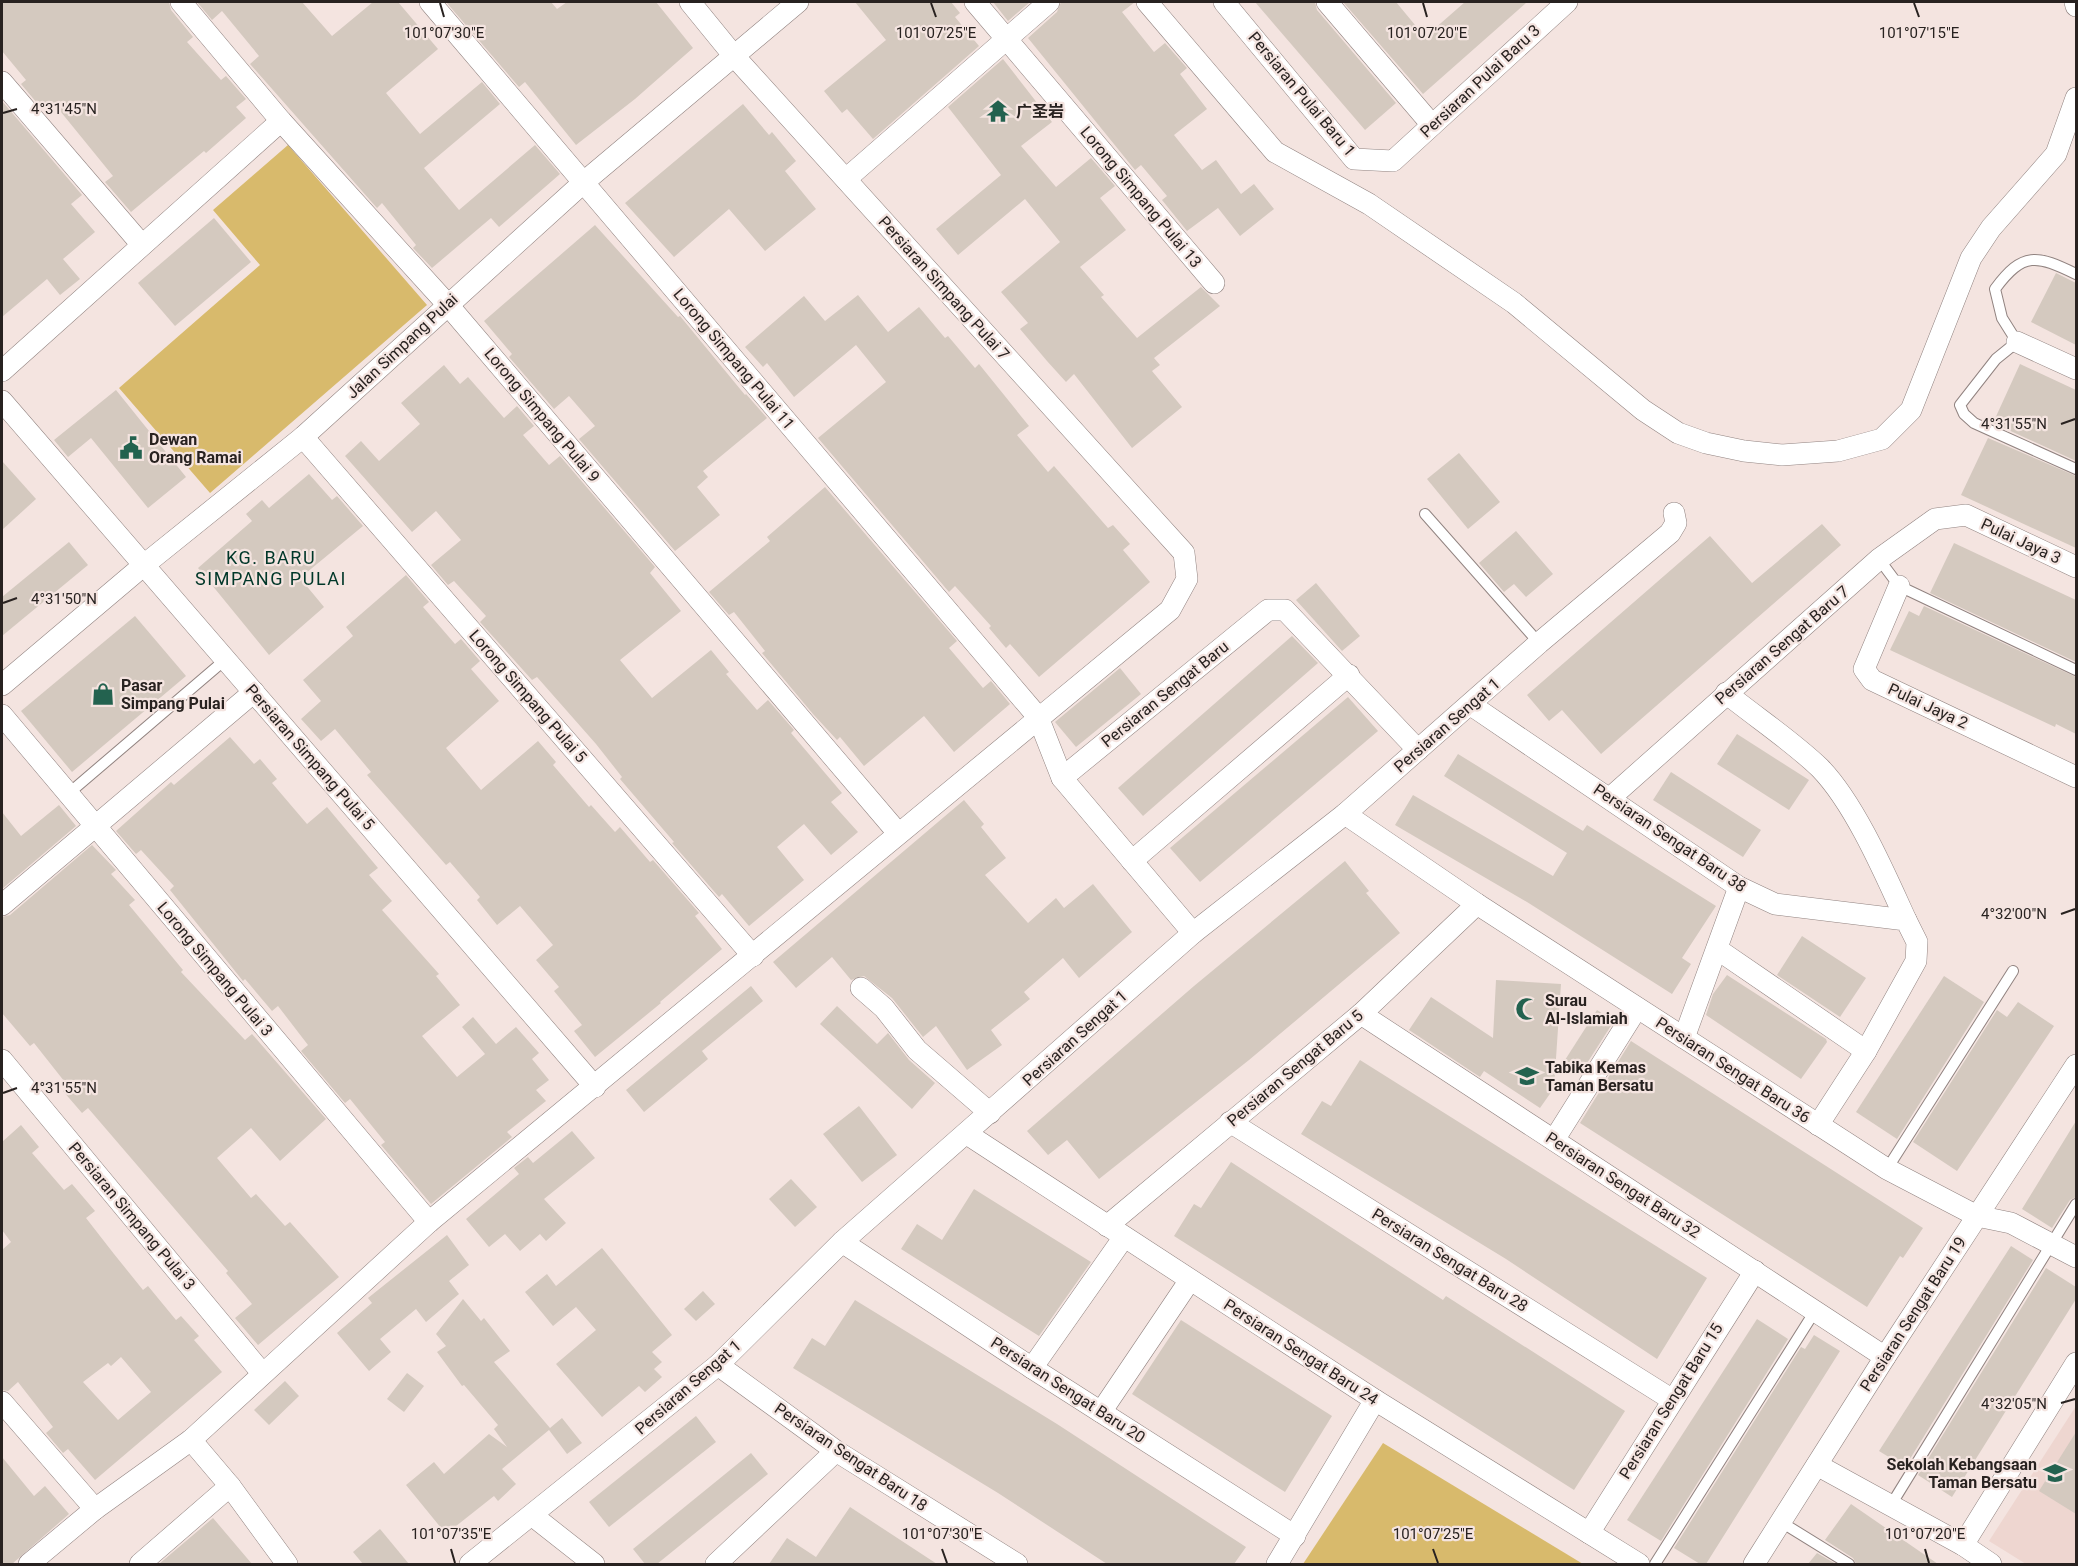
<svg xmlns="http://www.w3.org/2000/svg" width="2078" height="1566" font-family="Roboto,'Noto Sans SC',sans-serif">
	<style>
		.built { fill: #eed6d0 }
		.green { fill: #d8ba6c }
		.building { fill: #d4c9bf; fill-rule: evenodd }
		.lines { fill: none; stroke-linecap: round; stroke-linejoin: round }
		.lane-casing { stroke: #918380; stroke-width: 12 }
		.street-casing { stroke: #918380; stroke-width: 22 }
		.lane { stroke: #fff; stroke-width: 10 }
		.street { stroke: #fff; stroke-width: 21 }
		.ticks { fill: none; stroke: #282220; stroke-width: 2 }
		.labels { text-anchor: middle; dominant-baseline: central; stroke-width: 4.5; stroke-linejoin: round; paint-order: stroke }
		.street-label { font-size: 16px; fill: #282220; stroke: #f4e4e0 }
		.poi-label { font-size: 16px; font-weight: bold; fill: #282220; stroke: #f4e4e0; text-anchor: start }
		.neighbourhood-label { font-size: 18px; letter-spacing: 1.5px; fill: #003729; stroke: #f4e4e0 }
		.ticks-label { font-size: 15px; text-anchor: middle; fill: #282220; stroke: #f4e4e0; stroke-width: 4.5; stroke-linejoin: round; paint-order: stroke }
	</style>
	<rect width="100%" height="100%" fill="#f4e4e0"/>
	<polygon class="built" points="2076,1406 2076,1564 2026,1564 1989,1541"/>
	<g class="green">
		<polygon points="288,145 427,305 210,493 119,388 260,265 213,210"/>
		<polygon points="1383,1443 1583,1564 1303,1564"/>
	</g>
	<g class="building">
		<polygon points="2,2 169,2 171,10 193,37 187,42 221,80 226,76 246,99 236,107 246,118 206,153 204,151 131,212 105,182 113,176 52,101 42,109 21,84 26,80 2,51"/>
		<polygon points="197,2 302,2 332,36 373,2 398,2 438,49 386,93 420,134 482,82 500,104 424,168 459,210 535,145 560,174 499,227 491,218 432,268 413,248 416,245 382,203 377,208 250,64 259,56 222,11 212,20"/>
		<polygon points="446,2 551,2 557,9 567,2 656,2 693,48 635,99 576,145 525,82 519,87"/>
		<polygon points="855,2 951,2 960,13 955,17 979,46 873,139 847,109 842,113 824,91 886,40"/>
		<polygon points="993,2 1030,2 1008,21"/>
		<polygon points="1061,2 1135,2 1122,12 1154,52 1165,43 1187,68 1180,74 1207,109 1174,135 1202,170 1216,160 1241,194 1254,184 1274,209 1240,236 1218,208 1187,231 1162,200 1167,196 1141,165 1135,170 1028,38 1057,12"/>
		<polygon points="1255,2 1315,2 1317,10 1396,103 1365,130"/>
		<polygon points="1343,2 1396,2 1425,37 1465,2 1527,2 1423,94"/>
		<polygon points="1003,59 1052,122 1021,146 1056,187 1091,158 1115,186 1100,198 1126,230 1080,267 1104,295 1101,297 1137,338 1201,287 1220,306 1154,358 1160,365 1152,371 1182,407 1132,448 1074,374 1066,382 1047,361 1020,329 1028,323 1001,292 1060,242 1025,199 958,255 936,229 1001,175 948,107"/>
		<polygon points="2,101 82,195 71,204 95,232 63,259 80,279 60,295 47,279 2,317"/>
		<polygon points="743,104 769,135 772,132 796,161 785,171 816,209 765,251 729,209 674,257 625,203"/>
		<polygon points="214,218 251,262 175,326 138,283"/>
		<polygon points="595,225 678,317 680,316 745,395 746,394 767,418 703,471 708,477 697,487 720,515 675,551 579,439 595,426 569,396 554,409 509,357 512,354 484,321"/>
		<polygon points="2056,273 2076,283 2076,345 2031,322"/>
		<polygon points="858,295 888,332 919,307 945,338 948,336 975,368 979,364 1029,426 1017,435 1048,472 1054,466 1108,528 1113,525 1130,544 1123,550 1150,582 1039,677 1010,644 1006,648 989,628 991,626 955,586 949,592 818,438 886,382 856,345 794,397 767,363 763,367 745,347 804,296 825,321"/>
		<polygon points="2020,364 2076,390 2076,461 1993,423"/>
		<polygon points="444,365 460,384 468,377 504,418 517,406 534,426 523,435 549,465 560,456 655,567 650,573 681,611 620,660 652,698 711,650 729,672 726,674 757,710 768,700 794,730 791,733 842,793 831,802 858,832 831,855 804,824 777,847 804,880 749,926 722,894 719,897 672,843 674,842 620,779 622,777 596,744 537,677 532,680 480,622 486,616 454,581 448,585 431,565 461,540 436,511 412,532 345,456 361,441 379,461 420,424 401,403"/>
		<polygon points="116,390 186,477 148,508 91,438 68,457 54,440"/>
		<polygon points="1988,438 2076,476 2076,548 1961,495"/>
		<polygon points="1459,453 1500,502 1468,529 1427,479"/>
		<polygon points="2,461 36,499 2,530"/>
		<polygon points="309,474 332,500 337,496 363,526 300,578 324,607 269,655 198,568 252,521 246,514 262,500 269,508"/>
		<polygon points="825,487 957,641 949,648 983,688 991,681 1010,704 954,752 924,716 864,766 840,737 837,740 813,714 762,653 765,651 734,612 729,615 709,592 770,541 767,537"/>
		<polygon points="1822,524 1841,545 1601,754 1562,710 1549,721 1527,695 1710,536 1752,583"/>
		<polygon points="1516,531 1553,574 1526,597 1514,584 1504,592 1479,563"/>
		<polygon points="69,542 88,565 2,636 2,597"/>
		<polygon points="1954,543 2076,600 2076,662 1930,593"/>
		<polygon points="406,575 429,602 423,607 455,644 461,639 480,661 471,669 499,701 446,748 481,790 538,741 556,762 553,765 589,807 591,805 615,832 620,827 650,862 653,860 699,913 695,916 722,949 660,1002 661,1003 595,1057 574,1031 582,1025 554,991 559,987 536,960 553,945 520,906 497,925 477,900 480,897 450,862 446,865 367,775 371,772 335,729 321,741 301,719 321,701 303,680 353,636 346,627"/>
		<polygon points="1316,583 1360,636 1342,651 1296,600"/>
		<polygon points="1924,606 2076,677 2076,734 2056,724 2055,727 1890,650 1909,611 1919,616"/>
		<polygon points="135,616 186,676 72,772 21,711"/>
		<polygon points="1292,636 1318,663 1143,816 1118,788"/>
		<polygon points="1120,668 1141,694 1076,747 1055,722"/>
		<polygon points="1348,697 1378,731 1200,882 1170,848"/>
		<polygon points="1737,734 1809,780 1789,810 1717,764"/>
		<polygon points="230,737 254,764 260,759 277,779 272,783 307,824 327,807 378,868 369,875 392,901 382,910 439,974 436,976 460,1005 422,1036 457,1077 485,1054 462,1027 473,1017 496,1044 516,1027 539,1053 532,1059 549,1080 536,1090 546,1101 507,1132 512,1137 431,1204 381,1145 385,1142 350,1099 345,1103 301,1051 308,1045 278,1006 272,1011 245,979 243,981 170,890 174,886 141,850 136,854 116,831 171,782 174,785"/>
		<polygon points="1458,754 1583,831 1587,825 1716,906 1682,958 1691,964 1672,994 1527,902 1395,825 1413,795 1553,876 1567,853 1444,776"/>
		<polygon points="1671,772 1761,830 1743,857 1653,800"/>
		<polygon points="964,800 984,824 981,827 1006,858 985,875 1028,923 1056,898 1064,908 1093,884 1132,932 1079,978 1063,958 1024,992 1030,999 991,1030 1002,1045 967,1070 936,1026 923,1037 892,998 864,976 851,980 832,957 796,988 773,962"/>
		<polygon points="59,805 76,826 2,889 2,812 21,836"/>
		<polygon points="92,845 116,870 111,874 135,900 129,905 183,970 181,972 245,1040 252,1034 326,1119 280,1161 251,1128 217,1158 251,1198 256,1194 285,1226 290,1222 339,1277 258,1345 235,1318 252,1304 226,1273 228,1271 88,1108 82,1113 63,1091 68,1086 34,1043 30,1046 2,1013 2,917 10,915"/>
		<polygon points="1345,861 1369,891 1366,893 1400,933 1249,1060 1099,1179 1067,1140 1048,1155 1027,1131 1194,986"/>
		<polygon points="1802,936 1866,978 1840,1017 1777,975"/>
		<polygon points="1727,975 1826,1039 1827,1042 1801,1079 1706,1015 1713,994"/>
		<polygon points="1944,976 1984,1002 1897,1139 1856,1112"/>
		<polygon points="1496,980 1561,984 1554,1088 1540,1108 1484,1071 1480,1077 1409,1030 1431,997 1493,1038"/>
		<polygon points="751,986 763,1001 702,1051 708,1059 644,1112 626,1090"/>
		<polygon points="2018,1002 2054,1026 1957,1171 1913,1142 1997,1010 2007,1017"/>
		<polygon points="837,1006 877,1044 888,1033 909,1060 935,1083 912,1109 820,1024"/>
		<polygon points="1597,1010 1614,1021 1582,1071 1565,1060"/>
		<polygon points="1631,1041 1923,1228 1903,1258 1900,1256 1867,1307 1580,1123"/>
		<polygon points="1360,1060 1707,1278 1657,1359 1506,1259 1301,1134 1322,1101 1331,1106"/>
		<polygon points="859,1106 897,1155 862,1182 823,1134"/>
		<polygon points="2076,1121 2076,1197 2070,1200 2052,1228 2022,1209"/>
		<path d="M21 1125 39 1147 32 1153 64 1190 72 1184 95 1211 86 1218 114 1254 143 1290 148 1286 176 1320 181 1316 199 1336 194 1340 222 1372 95 1480 68 1449 63 1453 46 1433 53 1427 18 1382 8 1391 2 1390V1250L11 1242 2 1230V1142ZM121 1357 151 1392 118 1420 83 1382 108 1363 111 1366Z"/>
		<polygon points="572,1131 595,1158 544,1199 566,1223 546,1241 540,1234 520,1251 505,1234 489,1247 466,1219 519,1174 514,1168 528,1157 533,1163"/>
		<polygon points="1231,1162 1443,1300 1446,1296 1625,1411 1574,1490 1174,1236 1194,1204 1201,1208"/>
		<polygon points="791,1179 817,1207 795,1227 769,1199"/>
		<polygon points="974,1189 1091,1262 1039,1336 901,1249 917,1224 942,1240"/>
		<polygon points="447,1235 469,1265 449,1281 459,1294 426,1322 416,1309 380,1339 391,1352 369,1371 337,1333 372,1303 368,1298"/>
		<polygon points="2011,1246 2033,1260 1905,1467 1879,1451"/>
		<polygon points="602,1248 672,1335 652,1352 662,1362 654,1369 662,1377 645,1392 639,1386 602,1417 556,1364 596,1330 576,1307 553,1326 525,1292 547,1274 556,1286"/>
		<polygon points="2046,1268 2076,1287 2076,1299 1952,1497 1918,1475"/>
		<polygon points="703,1291 715,1304 696,1321 684,1309"/>
		<polygon points="463,1299 481,1321 484,1318 510,1351 494,1362 550,1428 562,1418 582,1443 567,1454 549,1430 502,1469 516,1484 498,1501 494,1496 446,1534 406,1485 434,1462 444,1474 489,1434 507,1447 494,1429 498,1425 464,1385 462,1386 437,1352 446,1346 436,1334"/>
		<polygon points="855,1300 1057,1424 1246,1547 1234,1564 1107,1564 998,1493 793,1368 812,1338 825,1346"/>
		<polygon points="1757,1319 1788,1339 1661,1541 1627,1520"/>
		<polygon points="1181,1320 1332,1416 1285,1492 1132,1394"/>
		<polygon points="1814,1335 1840,1351 1706,1564 1700,1564 1674,1548 1801,1347 1805,1349"/>
		<polygon points="407,1373 424,1386 404,1412 387,1399"/>
		<polygon points="285,1381 299,1396 269,1425 254,1410"/>
		<polygon points="696,1416 716,1442 609,1527 589,1502"/>
		<polygon points="2076,1432 2076,1514 2039,1491"/>
		<polygon points="751,1453 768,1474 657,1564 645,1564 633,1549"/>
		<polygon points="2,1457 34,1496 45,1486 69,1514 12,1564 2,1564"/>
		<polygon points="1851,1504 1938,1564 1856,1564 1853,1558 1825,1540"/>
		<polygon points="850,1507 937,1564 769,1564 787,1538 816,1557"/>
		<polygon points="213,1518 252,1564 159,1564 199,1530"/>
		<polygon points="380,1529 409,1564 363,1564 353,1552"/>
		<polygon points="1817,1553 1836,1564 1808,1564"/>
	</g>
	<g class="lines">
		<g class="lane-casing">
			<g id="lane">
				<path d="M2076 274C2037 255 2023 251 1995 289L2002 318 2017 342 1996 359 1960 405 1964 414 1974 423 2076 469"/>
				<polyline points="1425,514 1539,643"/>
				<polyline points="1879,559 1899,586 2076,670"/>
				<polyline points="68,794 226,659"/>
				<polyline points="1887,1169 2013,971"/>
				<polyline points="1891,1505 2076,1204"/>
				<polyline points="1781,1522 1849,1564"/>
				<polyline points="1655,1564 1815,1311"/>
			</g>
		</g>
		<g class="street-casing">
			<g id="street">
				<polyline points="181,2 281,121 448,305 898,833"/>
				<polyline points="430,2 1038,717 1062,778 1193,933"/>
				<polyline points="975,2 1214,283"/>
				<polyline points="1147,2 1275,152 1369,204 1514,303 1643,410 1678,433 1706,443 1744,451 1782,455 1838,451 1882,439 1911,410 1971,258 1991,228 2056,154 2076,98"/>
				<polyline points="1224,2 1354,159 1393,161 1567,2"/>
				<polyline points="1327,2 1432,125"/>
				<polyline points="2075,2 2076,6"/>
				<polyline points="2,82 142,245"/>
				<polyline points="846,179 1049,2"/>
				<polyline points="2017,342 2076,369"/>
				<polyline points="2,371 281,121"/>
				<polyline points="2,401 595,1087"/>
				<polyline points="303,437 753,956"/>
				<polyline points="1899,586 1864,669 1872,680 2076,777"/>
				<polyline points="2,685 144,565 303,437 584,182 798,2"/>
				<path d="M1726 693C1757 718 1792 741 1820 768 1855 804 1885 874 1906 920"/>
				<polyline points="1471,705 1739,887 1775,904 1906,920 1917,942 1916,961 1866,1051 1818,1125"/>
				<polyline points="2,715 429,1222"/>
				<polyline points="1062,778 1268,610 1285,610 1418,750"/>
				<polyline points="1610,798 1879,559 1935,519 1966,515 2076,567"/>
				<polyline points="1345,814 1477,904 1887,1169 1977,1216 2011,1223 2076,1257"/>
				<polyline points="1132,861 1349,675"/>
				<polyline points="2,905 254,692"/>
				<polyline points="1717,949 1866,1051"/>
				<polyline points="861,988 884,1008 917,1050 990,1113"/>
				<polyline points="1361,1014 1885,1357"/>
				<polyline points="1684,1038 1739,887"/>
				<polyline points="2,1060 262,1373"/>
				<polyline points="1230,1122 1671,1399"/>
				<polyline points="967,1134 1375,1400 1639,1564"/>
				<polyline points="1554,1140 1637,1008"/>
				<polyline points="1107,1226 1361,1014 1477,904"/>
				<polyline points="842,1242 1032,1368 1295,1536"/>
				<polyline points="718,1365 836,1451 1017,1564"/>
				<polyline points="1032,1368 1124,1237"/>
				<polyline points="2,1402 95,1509"/>
				<polyline points="1101,1412 1190,1280"/>
				<polyline points="191,1440 230,1486 287,1564"/>
				<polyline points="1817,1465 1963,1545 1991,1564"/>
				<polyline points="533,1516 594,1564"/>
				<polyline points="1589,1533 1755,1271"/>
				<polyline points="1963,1545 2076,1363"/>
				<polyline points="29,1564 95,1509 191,1440 429,1222 1170,610 1187,579 1184,553 734,56 690,2"/>
				<polyline points="140,1564 230,1486"/>
				<polyline points="470,1564 718,1365 842,1242 1193,933 1345,814 1539,643 1670,533 1676,523 1674,513"/>
				<polyline points="716,1564 836,1451"/>
				<polyline points="1277,1564 1375,1400"/>
				<polyline points="1754,1564 1885,1357 2076,1065"/>
			</g>
		</g>
		<use href="#lane" class="lane"/>
		<use href="#street" class="street"/>
	</g>
	<path class="ticks" d="M440 3 444 17M931 3 936 17M1423 3 1427 17M1914 3 1919 17M3 113 17 109M2061 424 2075 419M3 603 17 598M2061 914 2075 909M3 1093 17 1088M2061 1403 2075 1399M451 1549 455 1563M942 1549 947 1563M1433 1549 1438 1563M1925 1549 1929 1563"/>
	<defs>
		<g id="temple-bare" transform="scale(1.8)"><path d="M0-6L5-2H3V0L6.5 2.5H4V6H1.5V3h-3V6H-4V2.5H-6.5L-3 0V-2H-5Z" fill="#23624f" stroke="#f4e4e0" stroke-width="2.5" paint-order="stroke"/></g>
		<g id="civic-bare" transform="scale(1.8)"><path d="M-.6-6.5H3V-4.5H.6V-3L4-1V1h2V6H-6V1h2V-1L-.6-3ZM-1.2 2.5V6h2.4V2.5Z" fill="#23624f" stroke="#f4e4e0" stroke-width="2.5" paint-order="stroke"/></g>
		<g id="shop-bare" transform="scale(1.8)"><path d="M-5-2.5h2.3a2.7 3.5 0 0 1 5.4 0H5L5.5 6h-11ZM-1.5-2.5h3a1.5 2.3 0 0 0-3 0Z" fill="#23624f" stroke="#f4e4e0" stroke-width="2.5" paint-order="stroke"/></g>
		<g id="mosque-bare" transform="scale(1.8)"><path d="M3.5-4.9A6 6 0 1 0 3.5 4.9A5 5 0 1 1 3.5-4.9Z" fill="#23624f" stroke="#f4e4e0" stroke-width="2.5" paint-order="stroke"/></g>
		<g id="school-bare" transform="scale(1.8)"><path d="M0-5L7-2L0 1L-7-2ZM-4 1L0 2.5L4 1V4Q0 6-4 4Z" fill="#23624f" stroke="#f4e4e0" stroke-width="2.5" paint-order="stroke"/></g>
	</defs>
	<g fill-rule="evenodd">
		<use href="#temple-bare" x="998" y="111"/>
		<use href="#civic-bare" x="131" y="448"/>
		<use href="#shop-bare" x="103" y="694"/>
		<use href="#mosque-bare" x="1527" y="1009"/>
		<use href="#school-bare" x="1527" y="1076"/>
		<use href="#school-bare" x="2055" y="1473"/>
	</g>
	<g class="labels">
		<g class="street-label">
			<text transform="translate(1480 81) rotate(-43)">Persiaran Pulai Baru 3</text>
			<text transform="translate(1302 94) rotate(50)">Persiaran Pulai Baru 1</text>
			<text transform="translate(1141 197) rotate(50)">Lorong Simpang Pulai 13</text>
			<text transform="translate(944 288) rotate(48)">Persiaran Simpang Pulai 7</text>
			<text transform="translate(402 346) rotate(-43)">Jalan Simpang Pulai</text>
			<text transform="translate(734 359) rotate(50)">Lorong Simpang Pulai 11</text>
			<text transform="translate(542 415) rotate(50)">Lorong Simpang Pulai 9</text>
			<text transform="translate(2021 541) rotate(25)">Pulai Jaya 3</text>
			<text transform="translate(1782 645) rotate(-41)">Persiaran Sengat Baru 7</text>
			<text transform="translate(1165 694) rotate(-39)">Persiaran Sengat Baru</text>
			<text transform="translate(528 696) rotate(49)">Lorong Simpang Pulai 5</text>
			<text transform="translate(1928 706) rotate(25)">Pulai Jaya 2</text>
			<text transform="translate(1447 725) rotate(-41)">Persiaran Sengat 1</text>
			<text transform="translate(310 757) rotate(49)">Persiaran Simpang Pulai 5</text>
			<text transform="translate(1670 838) rotate(34)">Persiaran Sengat Baru 38</text>
			<text transform="translate(215 969) rotate(50)">Lorong Simpang Pulai 3</text>
			<text transform="translate(1075 1038) rotate(-42)">Persiaran Sengat 1</text>
			<text transform="translate(1295 1068) rotate(-40)">Persiaran Sengat Baru 5</text>
			<text transform="translate(1733 1070) rotate(33)">Persiaran Sengat Baru 36</text>
			<text transform="translate(1623 1185) rotate(33)">Persiaran Sengat Baru 32</text>
			<text transform="translate(132 1216) rotate(50)">Persiaran Simpang Pulai 3</text>
			<text transform="translate(1450 1260) rotate(32)">Persiaran Sengat Baru 28</text>
			<text transform="translate(1913 1314) rotate(-57)">Persiaran Sengat Baru 19</text>
			<text transform="translate(1301 1352) rotate(33)">Persiaran Sengat Baru 24</text>
			<text transform="translate(688 1387) rotate(-41)">Persiaran Sengat 1</text>
			<text transform="translate(1068 1390) rotate(33)">Persiaran Sengat Baru 20</text>
			<text transform="translate(1671 1401) rotate(-58)">Persiaran Sengat Baru 15</text>
			<text transform="translate(851 1457) rotate(34)">Persiaran Sengat Baru 18</text>
		</g>
		<g class="poi-label">
			<text x="1016" y="111">广圣岩</text>
			<text x="149" y="439">Dewan<tspan x="149" dy="18">Orang Ramai</tspan></text>
			<text x="121" y="685">Pasar<tspan x="121" dy="18">Simpang Pulai</tspan></text>
			<text x="1545" y="1000">Surau<tspan x="1545" dy="18">Al-Islamiah</tspan></text>
			<text x="1545" y="1067">Tabika Kemas<tspan x="1545" dy="18">Taman Bersatu</tspan></text>
			<text x="2037" y="1464" text-anchor="end">Sekolah Kebangsaan<tspan x="2037" dy="18">Taman Bersatu</tspan></text>
		</g>
		<g class="neighbourhood-label">
			<text x="271" y="557">KG. BARU<tspan x="271" dy="21">SIMPANG PULAI</tspan></text>
		</g>
	</g>
	<g class="ticks-label">
		<text x="444" y="38">101°07'30"E</text>
		<text x="936" y="38">101°07'25"E</text>
		<text x="1427" y="38">101°07'20"E</text>
		<text x="1919" y="38">101°07'15"E</text>
		<text x="64" y="114">4°31'45"N</text>
		<text x="2014" y="429">4°31'55"N</text>
		<text x="64" y="604">4°31'50"N</text>
		<text x="2014" y="919">4°32'00"N</text>
		<text x="64" y="1093">4°31'55"N</text>
		<text x="2014" y="1409">4°32'05"N</text>
		<text x="451" y="1539">101°07'35"E</text>
		<text x="942" y="1539">101°07'30"E</text>
		<text x="1433" y="1539">101°07'25"E</text>
		<text x="1925" y="1539">101°07'20"E</text>
	</g>
	<rect width="2078" height="1566" fill="none" stroke="#282220" stroke-width="6"/>
</svg>
